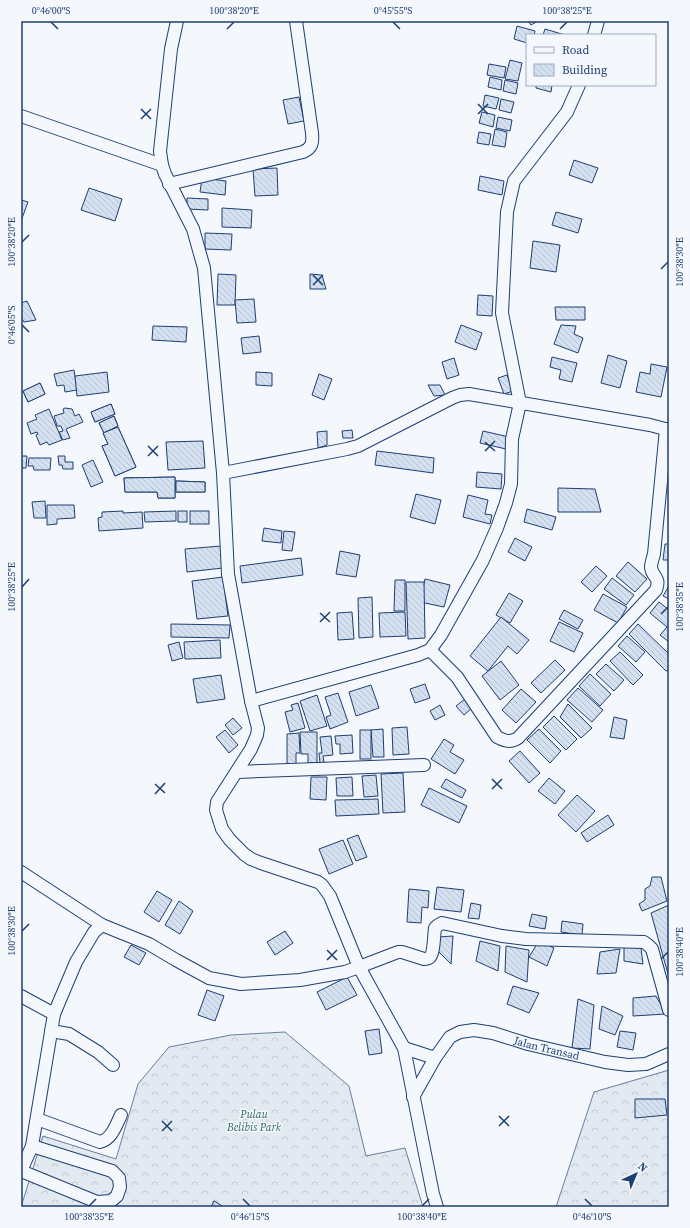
<svg xmlns="http://www.w3.org/2000/svg" width="690" height="1228" font-family="'Source Serif 4',serif">
	<style>
		.forest { fill: url(#forest-crowns); stroke: #687fa3 }
		.building { fill: url(#building-back-hatch); stroke: #1d3f73 }
		.lines { fill: none; stroke-linecap: round; stroke-linejoin: round }
		.minor-casing { stroke: #1d3f73; stroke-width: 14 }
		.minor { stroke: #f4f7fb; stroke-width: 12 }
		.ticks { fill: none; stroke: #1d3f73; stroke-width: 1.5 }
		.labels { text-anchor: middle; dominant-baseline: central; stroke-width: 3; stroke-linejoin: round; paint-order: stroke }
		.street-label { font-size: 11px; fill: #1d3f73; stroke: #f4f7fb }
		.park-label { font-size: 11px; font-style: italic; fill: #2c6c60; stroke: #f4f7fb }
		.neatline { fill: none; stroke: #1d3f73; stroke-width: 1.5 }
		.ticks-label { font-size: 10px; text-anchor: middle; fill: #1d3f73 }
	</style>
	<defs>
		<pattern id="forest-crowns" width="20" height="18" patternUnits="userSpaceOnUse"><rect width="20" height="18" fill="#e3e9f0"/><path d="M2 6a3 3 0 1 1 6 0M12 15a3 3 0 1 1 6 0" fill="none" stroke="#c2c9d1"/></pattern>
		<pattern id="building-back-hatch" width="6" height="6" patternUnits="userSpaceOnUse"><rect width="6" height="6" fill="#d5e0f0"/><path d="M-1 5l2 2M0 0l6 6M5-1l2 2" fill="none" stroke="#b6c1d1"/></pattern>
	</defs>
	<rect width="100%" height="100%" fill="#f4f7fb"/>
	<g class="forest">
		<polygon points="285,1032 349,1086 366,1156 405,1148 423,1207 21,1207 43,1136 116,1159 138,1084 169,1047 231,1035"/>
		<polygon points="669,1070 669,1207 556,1207 594,1092"/>
	</g>
	<g class="building">
		<polygon points="528,21 538,21 531,25"/>
		<polygon points="517,26 535,31 534,35 527,35 527,43 514,39"/>
		<polygon points="545,29 565,35 543,35"/>
		<polygon points="510,60 522,63 518,81 505,79"/>
		<polygon points="489,64 506,67 504,78 487,75"/>
		<polygon points="490,77 502,80 501,90 488,87"/>
		<polygon points="505,80 518,83 516,94 503,91"/>
		<polygon points="536,85 552,85 551,92 536,88"/>
		<polygon points="485,95 499,98 496,109 483,106"/>
		<polygon points="299,97 304,121 288,124 283,100"/>
		<polygon points="501,99 514,102 511,113 499,110"/>
		<polygon points="482,112 495,115 493,127 479,123"/>
		<polygon points="498,117 512,120 510,131 496,128"/>
		<polygon points="495,129 507,132 505,147 492,145"/>
		<polygon points="479,132 491,134 489,145 477,143"/>
		<polygon points="574,160 598,168 592,183 569,175"/>
		<polygon points="277,168 278,195 255,196 253,169"/>
		<polygon points="480,176 504,181 502,195 478,190"/>
		<polygon points="202,178 226,181 225,195 200,192"/>
		<polygon points="89,188 122,199 115,221 81,210"/>
		<polygon points="187,198 208,199 208,210 187,209"/>
		<polygon points="21,200 28,202 21,221"/>
		<polygon points="222,208 252,210 251,228 222,227"/>
		<polygon points="556,212 582,219 578,233 552,225"/>
		<polygon points="205,233 232,234 231,250 205,249"/>
		<polygon points="533,241 560,245 556,272 530,268"/>
		<polygon points="218,274 236,275 235,305 217,305"/>
		<polygon points="310,274 322,275 326,289 310,289"/>
		<polygon points="478,295 493,296 492,316 477,315"/>
		<polygon points="254,299 256,322 237,323 235,300"/>
		<polygon points="27,301 36,320 24,322 21,317 21,303"/>
		<polygon points="555,307 585,307 585,320 556,320"/>
		<polygon points="461,325 482,333 476,350 455,342"/>
		<polygon points="561,325 576,326 574,334 583,338 578,353 554,344"/>
		<polygon points="153,326 187,327 186,342 152,340"/>
		<polygon points="259,336 261,352 243,354 241,338"/>
		<polygon points="608,355 627,361 620,388 601,383"/>
		<polygon points="552,357 577,363 572,382 559,379 561,370 550,367"/>
		<polygon points="454,358 459,375 447,379 442,362"/>
		<polygon points="651,364 667,367 661,397 636,392 640,372 650,374"/>
		<polygon points="74,370 77,390 65,392 64,385 57,386 54,374"/>
		<polygon points="107,372 109,392 77,396 75,376"/>
		<polygon points="256,372 272,373 272,386 256,385"/>
		<polygon points="319,374 332,379 324,400 312,395"/>
		<polygon points="507,375 513,391 504,394 498,378"/>
		<polygon points="40,383 45,394 28,402 23,391"/>
		<polygon points="40,383 45,394 28,402 23,391"/>
		<polygon points="428,385 440,385 445,395 434,396"/>
		<polygon points="111,404 115,414 95,422 91,412"/>
		<polygon points="111,404 115,414 95,422 91,412"/>
		<polygon points="65,408 72,409 75,416 79,414 83,422 66,429 70,438 63,440 59,432 63,431 61,426 57,426 54,416 64,413 63,409"/>
		<polygon points="49,409 62,440 49,445 47,442 40,445 36,435 38,434 37,432 31,434 27,423 37,419 35,415"/>
		<polygon points="114,416 118,426 104,433 99,423"/>
		<polygon points="114,416 118,426 104,433 99,423"/>
		<polygon points="118,427 136,467 115,476 102,446 108,444 103,433"/>
		<polygon points="118,427 136,467 115,476 102,446 108,444 103,433"/>
		<polygon points="352,430 353,438 343,438 342,431"/>
		<polygon points="327,431 327,445 318,448 317,432"/>
		<polygon points="483,431 509,437 506,449 480,443"/>
		<polygon points="203,441 205,468 168,470 166,442"/>
		<polygon points="377,451 434,458 433,473 375,465"/>
		<polygon points="21,456 27,456 26,468 21,468"/>
		<polygon points="58,456 65,456 65,462 73,462 73,469 63,469 62,465 59,465"/>
		<polygon points="29,458 51,458 50,470 34,470 33,466 28,466"/>
		<polygon points="93,460 103,482 91,487 82,465"/>
		<polygon points="477,472 502,474 501,489 476,487"/>
		<polygon points="175,477 175,498 158,498 157,492 125,492 124,478"/>
		<polygon points="175,477 175,498 158,498 157,492 125,492 124,478"/>
		<polygon points="176,481 205,482 205,492 176,492"/>
		<polygon points="176,481 205,482 205,492 176,492"/>
		<polygon points="558,488 595,489 601,512 558,512"/>
		<polygon points="416,494 441,500 435,524 410,517"/>
		<polygon points="468,495 488,500 485,514 492,515 490,524 463,517"/>
		<polygon points="45,501 46,518 34,518 32,502"/>
		<polygon points="47,505 74,505 75,518 57,519 57,524 47,525"/>
		<polygon points="527,509 556,517 552,530 524,522"/>
		<polygon points="123,511 123,513 142,512 143,528 99,531 98,518 102,517 102,512"/>
		<polygon points="176,511 176,521 145,522 144,512"/>
		<rect x="178" y="511" width="9" height="11"/>
		<rect x="190" y="511" width="19" height="13"/>
		<polygon points="264,528 282,531 281,543 262,541"/>
		<polygon points="284,531 295,532 292,551 282,550"/>
		<polygon points="515,538 532,547 525,561 508,552"/>
		<polygon points="665,544 669,544 669,560 663,560"/>
		<polygon points="221,546 223,568 187,572 185,549"/>
		<polygon points="340,551 360,555 356,577 336,574"/>
		<polygon points="301,558 303,575 242,583 240,566"/>
		<polygon points="628,562 647,579 635,592 616,576"/>
		<polygon points="596,566 607,576 592,592 581,582"/>
		<polygon points="223,577 228,616 197,619 192,581"/>
		<polygon points="612,578 634,595 626,605 604,589"/>
		<polygon points="425,579 450,585 444,607 420,602"/>
		<polygon points="395,580 405,580 405,611 394,611"/>
		<polygon points="406,582 424,582 425,638 408,639"/>
		<polygon points="669,586 669,599 663,596"/>
		<polygon points="509,593 523,601 510,623 496,615"/>
		<polygon points="603,594 627,607 618,623 594,610"/>
		<polygon points="372,597 373,637 359,638 358,598"/>
		<polygon points="659,602 669,610 669,642 660,635 667,627 650,613"/>
		<polygon points="564,610 583,620 578,629 559,619"/>
		<polygon points="352,612 354,639 338,640 337,613"/>
		<polygon points="405,612 406,636 380,637 379,613"/>
		<polygon points="501,617 529,640 517,654 508,646 488,671 470,656"/>
		<polygon points="559,622 583,633 574,652 550,641"/>
		<polygon points="171,624 230,625 229,638 171,637"/>
		<polygon points="638,624 669,654 669,670 666,671 629,634"/>
		<polygon points="627,636 645,652 636,662 618,646"/>
		<polygon points="220,640 221,658 185,659 184,642"/>
		<polygon points="179,642 183,658 172,661 168,645"/>
		<polygon points="620,652 643,675 633,685 610,661"/>
		<polygon points="555,660 565,670 541,693 531,683"/>
		<polygon points="501,661 519,685 500,700 482,676"/>
		<polygon points="606,664 624,680 614,691 596,674"/>
		<polygon points="590,674 611,694 600,706 579,686"/>
		<polygon points="221,675 225,699 197,703 193,679"/>
		<polygon points="425,684 430,698 415,703 410,689"/>
		<polygon points="371,685 379,708 356,716 349,692"/>
		<polygon points="578,688 603,710 592,722 567,700"/>
		<polygon points="521,689 536,702 516,723 502,710"/>
		<polygon points="338,693 348,722 330,729 326,717 331,715 325,697"/>
		<polygon points="317,695 327,726 310,731 300,701"/>
		<polygon points="465,699 472,708 464,715 456,706"/>
		<polygon points="298,703 305,728 290,732 285,712 293,710 291,705"/>
		<polygon points="568,704 592,728 581,738 560,717"/>
		<polygon points="440,705 445,715 435,720 430,711"/>
		<polygon points="554,716 577,739 566,750 543,727"/>
		<polygon points="614,717 627,720 624,739 610,737"/>
		<polygon points="233,718 242,728 233,735 225,725"/>
		<polygon points="407,727 409,754 393,755 392,728"/>
		<polygon points="383,729 384,757 373,757 371,730"/>
		<polygon points="539,729 561,751 550,763 527,740"/>
		<polygon points="225,730 238,745 229,753 216,737"/>
		<rect x="360" y="730" width="11" height="29"/>
		<polygon points="300,732 317,732 317,763 308,763 308,754 301,754"/>
		<polygon points="299,733 300,753 296,753 296,764 287,764 287,734"/>
		<polygon points="352,735 353,753 340,754 340,744 336,744 335,736"/>
		<polygon points="331,736 333,755 323,756 324,762 320,763 319,753 322,753 320,737"/>
		<polygon points="444,739 454,745 450,752 464,760 455,774 431,759"/>
		<polygon points="520,751 540,773 529,783 509,761"/>
		<polygon points="403,773 405,812 383,813 381,774"/>
		<polygon points="376,775 378,796 364,797 362,776"/>
		<polygon points="311,777 327,777 326,800 310,799"/>
		<polygon points="352,777 353,796 337,796 336,778"/>
		<polygon points="549,778 565,791 555,804 538,791"/>
		<polygon points="446,779 466,790 462,798 441,787"/>
		<polygon points="429,788 467,806 459,823 421,805"/>
		<polygon points="577,795 595,811 576,832 558,815"/>
		<polygon points="378,799 379,814 336,816 335,800"/>
		<polygon points="608,815 614,825 587,842 581,833"/>
		<polygon points="358,835 367,857 356,861 347,839"/>
		<polygon points="343,840 353,864 329,874 319,849"/>
		<polygon points="652,877 661,877 667,901 642,911 639,904 645,900 645,889 650,886"/>
		<polygon points="437,887 464,890 461,912 434,909"/>
		<polygon points="409,889 429,891 428,908 422,907 421,923 407,922"/>
		<polygon points="157,891 172,900 159,922 144,912"/>
		<polygon points="179,901 193,911 180,934 165,925"/>
		<polygon points="471,903 481,905 479,919 468,918"/>
		<polygon points="669,905 669,974 668,974 651,913"/>
		<polygon points="532,914 547,917 545,929 529,926"/>
		<polygon points="562,921 583,924 582,935 561,932"/>
		<polygon points="285,931 293,943 275,955 267,942"/>
		<polygon points="453,936 451,964 438,951 438,937"/>
		<polygon points="480,941 500,946 498,971 476,961"/>
		<polygon points="539,941 554,948 547,966 529,957"/>
		<polygon points="131,945 146,953 139,965 124,957"/>
		<polygon points="506,946 529,950 527,982 505,972"/>
		<polygon points="624,947 641,948 643,964 624,961"/>
		<polygon points="620,949 616,973 597,974 600,952"/>
		<polygon points="347,977 357,995 326,1010 317,992"/>
		<polygon points="513,986 539,993 529,1013 507,1004"/>
		<polygon points="207,990 224,996 215,1021 198,1015"/>
		<polygon points="656,996 666,1014 633,1016 633,998"/>
		<polygon points="578,999 594,1005 590,1049 572,1048"/>
		<polygon points="602,1006 623,1016 615,1035 599,1029"/>
		<polygon points="379,1029 382,1053 369,1055 365,1031"/>
		<polygon points="620,1031 636,1033 633,1050 617,1047"/>
		<polygon points="635,1099 665,1099 667,1115 635,1118"/>
		<polygon points="214,1201 224,1207 211,1207"/>
	</g>
	<g class="lines">
		<g class="minor-casing">
			<g id="minor">
				<path d="M177 21 171 49 160 151 162 165 165 174 193 229 204 268 223 473 228 574 251 701 258 728 257 735 251 749 217 802 216 810 222 829 230 840 244 854 251 859 261 863 318 882 322 885 330 896 359 967 398 952H402L424 959C427 959 428 959 430 957 434 953 434 934 435 928L437 926 442 923 502 936 526 939 644 942 648 945 652 949 669 1010"/>
				<polyline points="594,35 598,21"/>
				<polyline points="21,116 162,165"/>
				<path d="M169 184 303 152C312 148 313 143 312 133L296 21"/>
				<polyline points="223,473 347,449 358,446 452,398 460,395 469,394 650,425 669,430"/>
				<path d="M430 650 457 677 497 737C505 741 510 743 518 738L656 590C661 576 652 578 651 567 651 563 653 558 654 554L666 429"/>
				<polyline points="251,701 418,655 430,650 441,635 483,560 497,528 506,503 511,484 512,439 520,403 502,313 507,212 514,181 567,112 579,85"/>
				<polyline points="237,772 424,765"/>
				<polyline points="21,872 102,925"/>
				<polyline points="21,996 54,1014"/>
				<polyline points="51,1031 69,1034 98,1052 113,1065"/>
				<polyline points="404,1048 435,1058"/>
				<path id="s1" d="M413 1097 435 1058 450 1037 460 1032 474 1030 493 1033 528 1044 605 1062 628 1065 646 1064 669 1054"/>
				<path d="M37 1119 100 1142C112 1139 116 1125 121 1115"/>
				<polyline points="21,1171 32,1146 54,1014 76,962 94,932 102,925 149,944 176,960 209,978 241,984 300,980 345,972 359,967 404,1048 433,1194 437,1207"/>
				<polyline points="21,1171 97,1202 111,1201 117,1196 120,1187 119,1178 112,1171 32,1146"/>
			</g>
		</g>
		<use href="#minor" class="minor"/>
	</g>
	<path class="ticks" d="M51 22 58 29M393 22 400 29M227 29 234 22M560 29 567 22M478 104 488 114M141 109 151 119M478 114 488 104M141 119 151 109M22 242 29 235M661 269 668 262M313 275 323 285M313 285 323 275M22 325 29 332M485 442 495 451M148 446 158 456M485 451 495 441M148 456 158 446M22 587 29 579M320 613 330 622M661 614 668 607M320 622 330 612M492 779 502 789M155 784 165 793M492 789 502 779M155 794 165 783M22 931 29 924M327 950 337 960M661 959 668 952M327 960 337 950M499 1116 509 1126M162 1121 172 1131M499 1126 509 1116M162 1131 172 1121M243 1199 250 1206M585 1199 592 1206M89 1206 96 1199M422 1206 429 1199"/>
	<g class="labels">
		<g class="street-label">
			<text stroke="none"><textPath href="#s1" startOffset="171">Jalan Transad</textPath></text>
		</g>
		<g class="park-label">
			<text x="254" y="1114">Pulau<tspan x="254" dy="13">Belibis Park</tspan></text>
		</g>
	</g>
	<rect width="690" height="1228" fill="none" stroke="#f4f7fb" stroke-width="44"/>
	<rect x="526" y="34" width="130" height="52" fill="#f4f7fb" stroke="#9eadc5"/>
	<rect x="534" y="47" width="20" height="6" fill="#f4f7fb" stroke="#9eadc5"/>
	<text x="562" y="54" font-size="12" fill="#1d3f73">Road</text>
	<rect x="534" y="64" width="20" height="12" fill="url(#building-back-hatch)" stroke="#9eadc5"/>
	<text x="562" y="74" font-size="12" fill="#1d3f73">Building</text>
	<g transform="translate(636 1174) rotate(44)" stroke="#f4f7fb" stroke-width="3" paint-order="stroke">
	<path d="M0-3L7 15L0 10L-7 15Z" fill="#1d3f73"/>
	<text y="-6" font-size="11" font-weight="bold" text-anchor="middle" fill="#1d3f73">N</text>
	</g>
	<rect x="22" y="22" width="646" height="1184" class="neatline"/>
	<g class="ticks-label">
		<text x="51" y="14">0°46'00"S</text>
		<text x="234" y="14">100°38'20"E</text>
		<text x="393" y="14">0°45'55"S</text>
		<text x="567" y="14">100°38'25"E</text>
		<text transform="translate(11 242) rotate(-90)" y="4">100°38'20"E</text>
		<text transform="translate(679 262) rotate(-90)" y="4">100°38'30"E</text>
		<text transform="translate(11 325) rotate(-90)" y="4">0°46'05"S</text>
		<text transform="translate(11 587) rotate(-90)" y="4">100°38'25"E</text>
		<text transform="translate(679 607) rotate(-90)" y="4">100°38'35"E</text>
		<text transform="translate(11 931) rotate(-90)" y="4">100°38'30"E</text>
		<text transform="translate(679 952) rotate(-90)" y="4">100°38'40"E</text>
		<text x="89" y="1220">100°38'35"E</text>
		<text x="250" y="1220">0°46'15"S</text>
		<text x="422" y="1220">100°38'40"E</text>
		<text x="592" y="1220">0°46'10"S</text>
	</g>
</svg>
